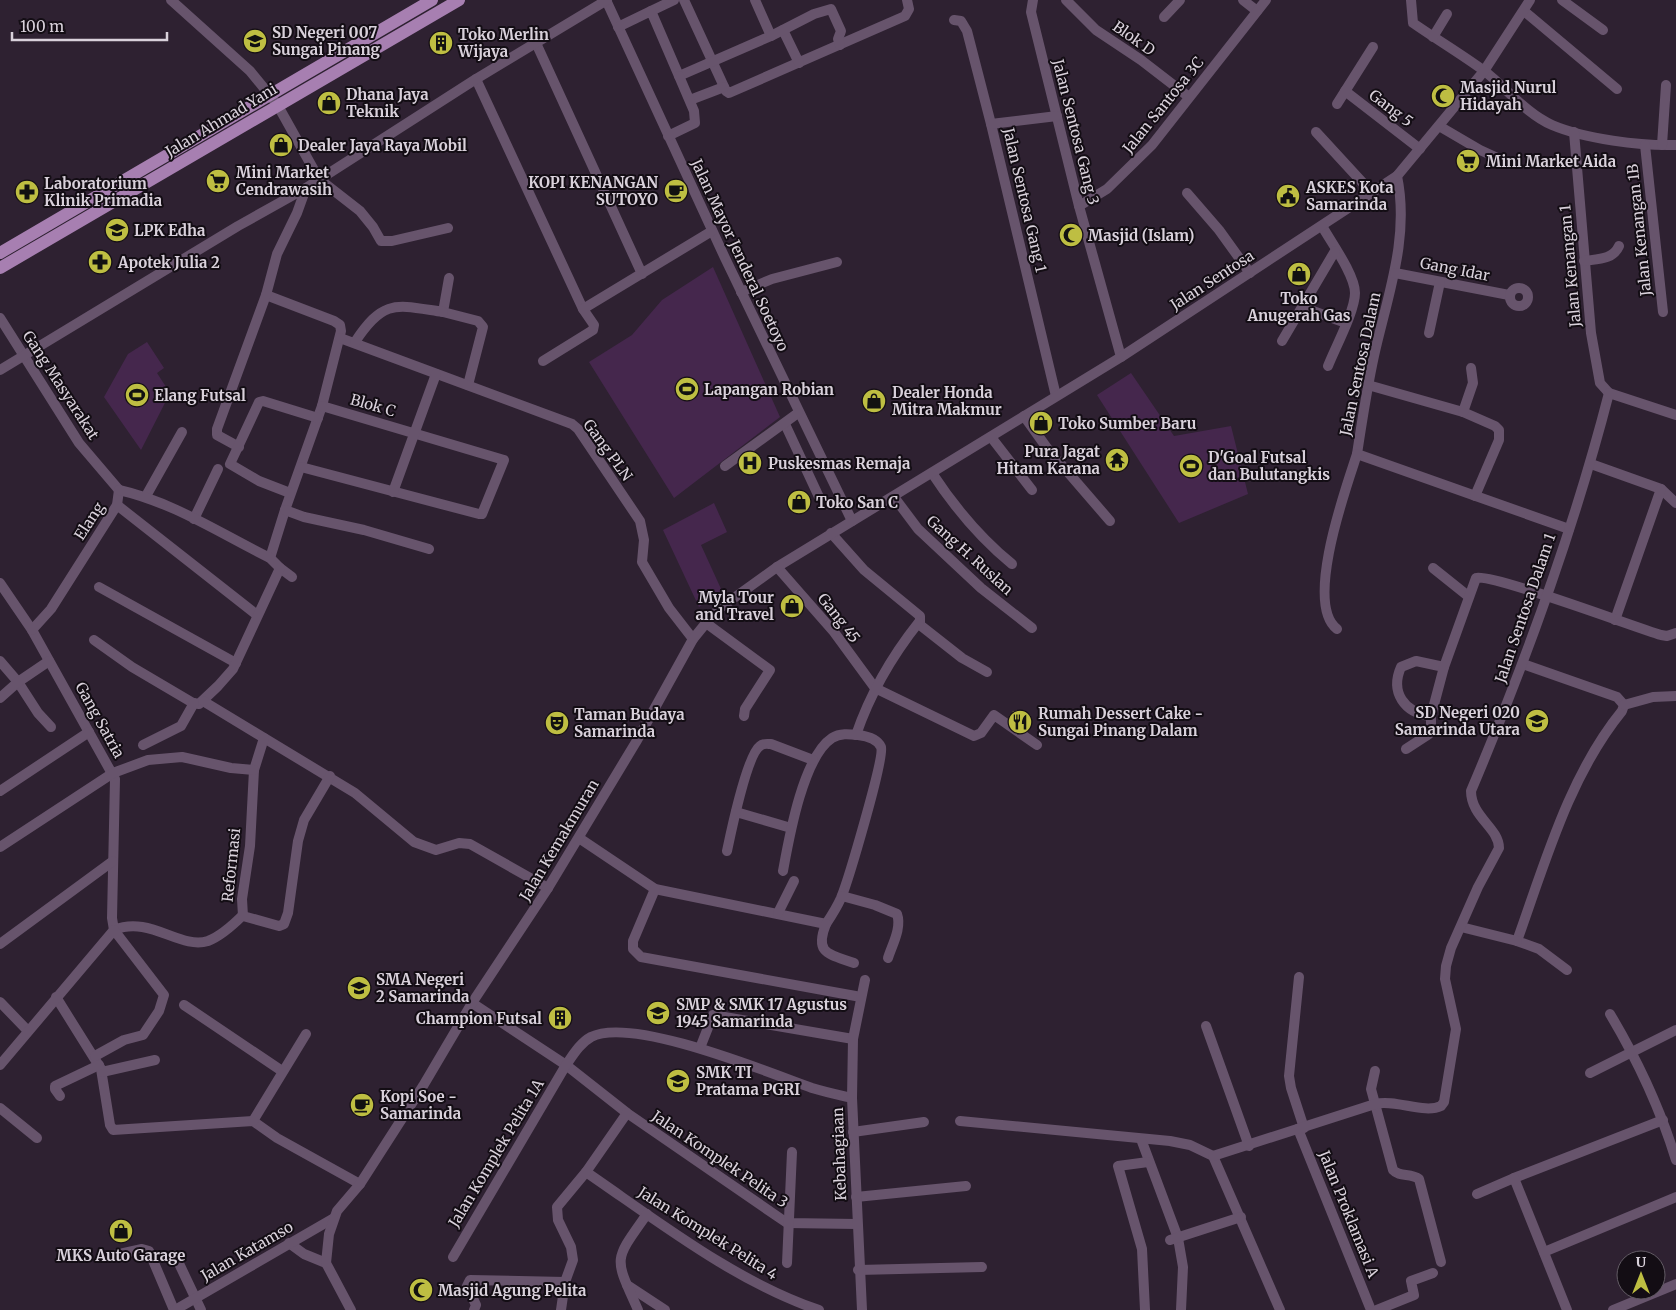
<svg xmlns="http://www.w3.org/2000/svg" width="1676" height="1310" font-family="Merriweather,serif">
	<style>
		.green { fill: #45274d }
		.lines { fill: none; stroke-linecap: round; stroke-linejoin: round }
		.minor { stroke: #67546c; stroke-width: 10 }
		.major { stroke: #a77fb1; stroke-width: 12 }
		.labels { text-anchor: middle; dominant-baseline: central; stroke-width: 4; stroke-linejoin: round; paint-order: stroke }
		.poi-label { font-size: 15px; font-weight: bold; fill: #d9d1db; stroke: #130d14; text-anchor: start }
		.street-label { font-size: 15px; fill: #d9d1db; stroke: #130d14 }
	</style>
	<rect width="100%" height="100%" fill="#2e2131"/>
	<g class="green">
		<polygon points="713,267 780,417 674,498 589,362 632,335 662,300"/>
		<polygon points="147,342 164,368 157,373 170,393 141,450 104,397 128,354"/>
		<polygon points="1131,373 1174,436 1231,426 1248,494 1179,523 1097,395"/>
		<polygon points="714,503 727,532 701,545 722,591 699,607 663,530"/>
	</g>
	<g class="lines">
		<g class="minor">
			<polyline points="171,0 250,71 277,104 319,179 360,211 373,227 381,241 392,241 448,228"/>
			<polyline points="606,0 725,258 852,521"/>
			<polyline points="684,0 726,91 729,93 905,16 909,9 907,0"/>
			<polyline points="1033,0 1031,12 1079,206 1121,357"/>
			<polyline points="1066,0 1096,30 1141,60 1189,97"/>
			<polyline points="1243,0 1257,11"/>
			<path d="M1411 0 1413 23C1436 39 1461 54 1483 70 1506 87 1525 113 1552 125 1585 139 1640 146 1676 145"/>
			<polyline points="1562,0 1603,30"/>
			<polyline points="651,11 674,0"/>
			<polyline points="1524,11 1617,89"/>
			<polyline points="1164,17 1180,0"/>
			<polyline points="954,20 961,21 967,31 991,124 1056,396"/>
			<polyline points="618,27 651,11 679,76 771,36 755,0"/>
			<polyline points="783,30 799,63"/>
			<polyline points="771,36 814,14 831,9 841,31 838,39 840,45"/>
			<polyline points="1433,37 1447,14"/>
			<polyline points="536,43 642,274"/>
			<polyline points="476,79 583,309"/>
			<polyline points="1345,91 1420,149"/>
			<polyline points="690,100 724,87"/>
			<polyline points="1337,104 1373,47"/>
			<polyline points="991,124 1057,116"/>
			<polyline points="1439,126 1480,150 1504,161"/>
			<polyline points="1316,132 1373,194"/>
			<polyline points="1574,132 1591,333 1600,383 1609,393"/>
			<polyline points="668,136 695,123 694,111 679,76"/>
			<polyline points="1645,145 1663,312"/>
			<polyline points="1662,145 1666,85"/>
			<path d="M1397 176C1410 238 1387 297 1374 356 1367 388 1362 421 1357 454L1569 529"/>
			<polyline points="1187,193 1219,230 1250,273"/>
			<polyline points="1079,206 1107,189 1152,145 1266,0"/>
			<path d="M1322 226C1331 242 1355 275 1355 293 1355 311 1335 348 1328 366"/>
			<path d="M1584 261C1597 259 1613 260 1619 246"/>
			<polyline points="1395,273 1509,295"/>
			<polyline points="449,278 443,312 478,321 483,327 468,385"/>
			<circle cx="1519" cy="297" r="9"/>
			<polyline points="741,292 772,279 837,262"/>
			<polyline points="266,295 334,321 340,325 341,331 322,406 285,510 270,558"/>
			<polyline points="1302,307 1346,323"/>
			<polyline points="0,318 79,443 119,490"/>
			<polyline points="1429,333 1440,282"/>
			<polyline points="340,338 572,424 578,429 640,521 644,540 642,562 669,608 693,639"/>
			<polyline points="1282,341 1335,251"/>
			<path d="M355 342C384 298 396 305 443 312"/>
			<polyline points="543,361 593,330 594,325 583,309 712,231"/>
			<polyline points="0,370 238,226 306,188 476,79 607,0"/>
			<polyline points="1368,385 1463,412 1495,426 1499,430 1499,440 1475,496"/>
			<polyline points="1463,412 1473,383 1471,368"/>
			<polyline points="1024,416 1047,448 1110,521"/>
			<polyline points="785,424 819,497"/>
			<polyline points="991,437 1032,490"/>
			<polyline points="239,447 217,435 217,429 266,295 277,254 297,213 306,188"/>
			<polyline points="1591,464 1661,489 1676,503"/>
			<polyline points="725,466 798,413"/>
			<polyline points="301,467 479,514 482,514 504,460 322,406"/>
			<path d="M932 473C955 508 980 538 1012 564"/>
			<polyline points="393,492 436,374"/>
			<polyline points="290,493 259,481 230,464 259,402 263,401 318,418"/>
			<polyline points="146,496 182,432"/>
			<polyline points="894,497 918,529 981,588 1032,628"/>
			<polyline points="117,505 257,615"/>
			<polyline points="285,510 304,517 364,530 429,549"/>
			<polyline points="194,519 218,469"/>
			<polyline points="831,533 864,570 920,616 920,625 962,658 987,672"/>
			<polyline points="777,567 834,632 875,688 974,736 981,733 994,715 1037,745"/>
			<polyline points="280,568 292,577"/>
			<polyline points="1433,568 1468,596"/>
			<path d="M0 583 32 630 115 779 112 918 114 930C150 915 180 950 208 941 221 936 233 925 243 915"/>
			<polyline points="99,587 236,663"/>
			<polyline points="1615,620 1661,489"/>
			<polyline points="706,623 770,670 745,709 744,716"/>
			<path d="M1337 629C1304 604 1346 488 1357 454"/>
			<polyline points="32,630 51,609 117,505 119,490"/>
			<path d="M94 640 132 667 193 703 199 704 218 686 233 669 280 568 270 558C221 534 173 502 119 490"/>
			<polyline points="0,661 18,682 38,713 51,727"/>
			<path d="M1523 664 1617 697 1624 705 1622 711C1569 776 1545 863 1517 941L1539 949 1567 970"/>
			<polyline points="0,698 18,682 49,661"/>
			<polyline points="203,701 355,793 414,842 436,850 459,843 470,844 548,888"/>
			<polyline points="1624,705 1653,697 1676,696"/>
			<path d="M1431 716C1404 713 1390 692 1401 667L1416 661 1444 667"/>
			<path d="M856 735C870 694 892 656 919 622"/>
			<polyline points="264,738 254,770 250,846 242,899 243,916 279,926 284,924 288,913 298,841 304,820 330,776"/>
			<polyline points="143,745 181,726 194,703"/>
			<path d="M1406 749 1429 734 1431 730V716L1444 667 1476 578C1491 573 1634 627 1661 635L1667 636 1676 633"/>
			<polyline points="0,791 89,732"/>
			<polyline points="736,812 791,828"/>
			<path d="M579 838 655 889 826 924C832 915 837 907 841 898 848 881 885 757 881 747 877 738 866 736 858 735 849 734 840 733 832 738 803 757 789 838 783 871"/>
			<polyline points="0,847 113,773 148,760 182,757 231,768 254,770"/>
			<path d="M727 851C731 832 747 755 760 746 763 743 767 744 771 744L813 760"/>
			<polyline points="655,889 633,941 633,949 641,957 861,997"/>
			<path d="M842 896 875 905 897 914C902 928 892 945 888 958"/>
			<polyline points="778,913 794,881"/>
			<path d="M826 924C814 954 829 954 854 963"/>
			<polyline points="1461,927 1517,941"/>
			<polyline points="0,944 113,861"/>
			<polyline points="1299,977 1289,1076 1291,1088 1304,1128"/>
			<polyline points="56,997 101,1069 110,1125 113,1130 253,1121 277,1138 360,1184"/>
			<polyline points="0,1002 28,1031"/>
			<polyline points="472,1003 566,1065 627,1113 787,1223 857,1224"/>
			<polyline points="184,1005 282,1071"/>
			<path d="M1610 1014C1638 1061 1660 1108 1676 1160"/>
			<polyline points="1206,1026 1249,1146"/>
			<polyline points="700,1048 713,1015 853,1039"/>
			<polyline points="0,1065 114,930 164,995 159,1011 143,1035 124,1040 95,1056"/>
			<path d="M1375 1071 1371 1089 1393 1170C1399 1177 1411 1173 1419 1179L1441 1262"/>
			<polyline points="102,1072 155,1060"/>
			<polyline points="1590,1073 1676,1030"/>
			<polyline points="60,1096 55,1089 55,1086 99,1065"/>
			<polyline points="0,1108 37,1138"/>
			<polyline points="253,1121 306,1034"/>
			<polyline points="960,1121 1170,1141 1190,1145 1213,1156 1280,1310"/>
			<polyline points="1298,1129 1371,1310"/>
			<polyline points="853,1132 924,1122"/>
			<polyline points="1141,1139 1178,1238 1183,1267 1181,1310"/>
			<path d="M1213 1156 1375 1104C1396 1099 1424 1114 1441 1106L1444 1102 1456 1029 1445 979 1446 966 1451 948 1478 887 1499 848C1499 828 1471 817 1471 791 1526 661 1574 529 1609 393L1676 415"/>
			<path d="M586 1172C659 1222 736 1282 819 1310"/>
			<polyline points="1514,1178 1663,1120"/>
			<polyline points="1477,1194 1514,1178 1567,1310"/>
			<polyline points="856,1197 966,1186"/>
			<polyline points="1170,1240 1241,1217"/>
			<polyline points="289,1243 304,1254 326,1263"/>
			<polyline points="1544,1252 1676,1197"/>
			<polyline points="175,1255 201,1310"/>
			<polyline points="106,1257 142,1249 149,1251 174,1310"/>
			<path d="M453 1257 566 1065C573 1055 580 1043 591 1037 632 1016 767 1072 812 1088 825 1092 839 1095 852 1098"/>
			<polyline points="787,1263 792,1152"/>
			<polyline points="858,1270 982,1267"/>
			<polyline points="627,1285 665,1310"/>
			<polyline points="175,1310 334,1218"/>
			<polyline points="351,1310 326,1263 329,1234 337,1211 360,1184 423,1086 472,1003 548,888 636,742 693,639 706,623 720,608 777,567 1121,357 1397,176 1484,71 1530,0"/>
			<polyline points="474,1310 476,1305 467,1286 470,1280 565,1282"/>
			<polyline points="561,1310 565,1282 573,1260 571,1247 558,1220 557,1207 586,1172 627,1113"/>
			<path d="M638 1310C614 1256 613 1262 647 1214"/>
			<polyline points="862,1310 852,1098 853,1039 865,980"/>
			<polyline points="1145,1310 1142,1249 1118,1166 1148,1162"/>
			<polyline points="1377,1310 1414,1295 1411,1281 1433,1273"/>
			<polyline points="1613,1310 1676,1284"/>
		</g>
		<g class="major">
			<polyline points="0,253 432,0"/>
			<polyline points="0,268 459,0"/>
		</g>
	</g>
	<defs>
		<g id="school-disc" transform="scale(1.25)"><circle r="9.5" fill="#bebe42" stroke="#130d14"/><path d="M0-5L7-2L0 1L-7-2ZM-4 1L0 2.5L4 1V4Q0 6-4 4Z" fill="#111"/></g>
		<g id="building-disc" transform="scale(1.25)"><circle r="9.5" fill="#bebe42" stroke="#130d14"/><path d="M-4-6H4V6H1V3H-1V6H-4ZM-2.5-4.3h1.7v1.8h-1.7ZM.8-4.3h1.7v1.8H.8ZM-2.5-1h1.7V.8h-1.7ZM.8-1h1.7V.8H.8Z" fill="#111"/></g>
		<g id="mosque-disc" transform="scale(1.25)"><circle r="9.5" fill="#bebe42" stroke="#130d14"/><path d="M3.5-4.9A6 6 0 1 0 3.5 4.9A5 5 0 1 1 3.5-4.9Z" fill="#111"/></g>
		<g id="shop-disc" transform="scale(1.25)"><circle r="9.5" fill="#bebe42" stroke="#130d14"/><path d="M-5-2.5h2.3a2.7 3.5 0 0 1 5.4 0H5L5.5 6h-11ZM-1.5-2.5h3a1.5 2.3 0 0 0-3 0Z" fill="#111"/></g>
		<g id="supermarket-disc" transform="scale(1.25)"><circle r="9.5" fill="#bebe42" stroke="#130d14"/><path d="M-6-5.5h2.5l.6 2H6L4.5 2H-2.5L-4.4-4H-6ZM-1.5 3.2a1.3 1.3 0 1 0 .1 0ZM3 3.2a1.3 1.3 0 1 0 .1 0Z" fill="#111"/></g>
		<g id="cafe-disc" transform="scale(1.25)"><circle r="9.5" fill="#bebe42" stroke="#130d14"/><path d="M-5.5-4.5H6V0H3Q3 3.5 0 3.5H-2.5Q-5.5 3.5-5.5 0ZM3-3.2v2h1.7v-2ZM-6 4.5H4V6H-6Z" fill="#111"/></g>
		<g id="pharmacy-disc" transform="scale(1.25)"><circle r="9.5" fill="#bebe42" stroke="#130d14"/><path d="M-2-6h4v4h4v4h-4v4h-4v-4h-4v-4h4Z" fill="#111"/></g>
		<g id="civic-disc" transform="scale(1.25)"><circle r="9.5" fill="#bebe42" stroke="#130d14"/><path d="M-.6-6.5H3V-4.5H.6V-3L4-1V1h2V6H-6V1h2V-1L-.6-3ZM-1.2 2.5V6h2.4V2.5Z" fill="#111"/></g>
		<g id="university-disc" transform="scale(1.25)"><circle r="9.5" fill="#bebe42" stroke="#130d14"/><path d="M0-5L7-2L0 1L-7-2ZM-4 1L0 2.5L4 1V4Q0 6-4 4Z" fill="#111"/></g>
		<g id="stadium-disc" transform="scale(1.25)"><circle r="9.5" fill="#bebe42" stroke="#130d14"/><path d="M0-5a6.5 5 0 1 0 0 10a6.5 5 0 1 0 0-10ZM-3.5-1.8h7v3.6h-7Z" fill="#111"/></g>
		<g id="temple-disc" transform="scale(1.25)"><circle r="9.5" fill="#bebe42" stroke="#130d14"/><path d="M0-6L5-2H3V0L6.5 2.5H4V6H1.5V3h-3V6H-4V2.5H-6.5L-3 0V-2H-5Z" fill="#111"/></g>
		<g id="hospital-disc" transform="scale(1.25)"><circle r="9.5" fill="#bebe42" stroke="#130d14"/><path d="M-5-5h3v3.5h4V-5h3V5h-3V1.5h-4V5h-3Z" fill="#111"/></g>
		<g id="restaurant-disc" transform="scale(1.25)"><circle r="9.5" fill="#bebe42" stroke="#130d14"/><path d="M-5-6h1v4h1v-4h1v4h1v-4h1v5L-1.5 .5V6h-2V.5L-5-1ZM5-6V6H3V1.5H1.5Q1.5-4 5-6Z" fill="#111"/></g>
		<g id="theatre-disc" transform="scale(1.25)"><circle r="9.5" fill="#bebe42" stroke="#130d14"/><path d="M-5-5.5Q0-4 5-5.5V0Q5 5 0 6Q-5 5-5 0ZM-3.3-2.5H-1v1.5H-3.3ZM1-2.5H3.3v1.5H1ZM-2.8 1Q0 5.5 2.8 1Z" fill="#111"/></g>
	</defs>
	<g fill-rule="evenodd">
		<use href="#school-disc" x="255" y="41"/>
		<use href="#building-disc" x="441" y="43"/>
		<use href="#mosque-disc" x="1443" y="96"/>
		<use href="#shop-disc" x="329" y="103"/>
		<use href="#shop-disc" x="281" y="145"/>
		<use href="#supermarket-disc" x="1468" y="161"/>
		<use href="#supermarket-disc" x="218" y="181"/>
		<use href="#cafe-disc" x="676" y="191"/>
		<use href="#pharmacy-disc" x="27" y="192"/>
		<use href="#civic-disc" x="1288" y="196"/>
		<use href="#university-disc" x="117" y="230"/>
		<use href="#mosque-disc" x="1071" y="235"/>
		<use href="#pharmacy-disc" x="100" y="262"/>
		<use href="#shop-disc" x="1299" y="274"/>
		<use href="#stadium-disc" x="687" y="389"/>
		<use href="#stadium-disc" x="137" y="395"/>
		<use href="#shop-disc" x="874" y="401"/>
		<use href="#shop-disc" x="1041" y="423"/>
		<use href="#temple-disc" x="1117" y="460"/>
		<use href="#hospital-disc" x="750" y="463"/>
		<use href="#stadium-disc" x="1191" y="466"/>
		<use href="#shop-disc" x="799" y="502"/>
		<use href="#shop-disc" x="792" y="606"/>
		<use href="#school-disc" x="1537" y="721"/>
		<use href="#restaurant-disc" x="1020" y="722"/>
		<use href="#theatre-disc" x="557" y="723"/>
		<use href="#school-disc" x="359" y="988"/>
		<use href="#school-disc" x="658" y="1013"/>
		<use href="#building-disc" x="560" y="1018"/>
		<use href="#school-disc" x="678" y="1081"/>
		<use href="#cafe-disc" x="362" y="1105"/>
		<use href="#shop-disc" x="121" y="1231"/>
		<use href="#mosque-disc" x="421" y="1290"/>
	</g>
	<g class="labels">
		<g class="poi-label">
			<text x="272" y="32">SD Negeri 007<tspan x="272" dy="17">Sungai Pinang</tspan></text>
			<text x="458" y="34">Toko Merlin<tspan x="458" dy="17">Wijaya</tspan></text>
			<text x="1460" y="87">Masjid Nurul<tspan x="1460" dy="17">Hidayah</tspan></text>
			<text x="346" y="94">Dhana Jaya<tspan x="346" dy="17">Teknik</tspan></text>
			<text x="298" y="145">Dealer Jaya Raya Mobil</text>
			<text x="1486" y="161">Mini Market Aida</text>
			<text x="236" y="172">Mini Market<tspan x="236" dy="17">Cendrawasih</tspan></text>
			<text x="658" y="182" text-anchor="end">KOPI KENANGAN<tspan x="658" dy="17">SUTOYO</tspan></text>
			<text x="44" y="183">Laboratorium<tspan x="44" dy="17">Klinik Primadia</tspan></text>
			<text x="1306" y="187">ASKES Kota<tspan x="1306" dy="17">Samarinda</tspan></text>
			<text x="134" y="230">LPK Edha</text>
			<text x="1088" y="235">Masjid (Islam)</text>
			<text x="118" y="262">Apotek Julia 2</text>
			<text x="1299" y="298" text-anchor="middle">Toko<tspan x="1299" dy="17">Anugerah Gas</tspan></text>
			<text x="704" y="389">Lapangan Robian</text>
			<text x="892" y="392">Dealer Honda<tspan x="892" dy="17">Mitra Makmur</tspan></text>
			<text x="154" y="395">Elang Futsal</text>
			<text x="1058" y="423">Toko Sumber Baru</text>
			<text x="1100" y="451" text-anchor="end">Pura Jagat<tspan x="1100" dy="17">Hitam Karana</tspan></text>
			<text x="1208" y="457">D'Goal Futsal<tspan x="1208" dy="17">dan Bulutangkis</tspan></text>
			<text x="768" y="463">Puskesmas Remaja</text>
			<text x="816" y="502">Toko San C</text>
			<text x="774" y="597" text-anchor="end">Myla Tour<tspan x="774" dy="17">and Travel</tspan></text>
			<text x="1520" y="712" text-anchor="end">SD Negeri 020<tspan x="1520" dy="17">Samarinda Utara</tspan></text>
			<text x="1038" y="713">Rumah Dessert Cake -<tspan x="1038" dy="17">Sungai Pinang Dalam</tspan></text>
			<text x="574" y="714">Taman Budaya<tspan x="574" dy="17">Samarinda</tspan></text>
			<text x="376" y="979">SMA Negeri<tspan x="376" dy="17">2 Samarinda</tspan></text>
			<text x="676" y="1004">SMP &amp; SMK 17 Agustus<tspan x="676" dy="17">1945 Samarinda</tspan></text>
			<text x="542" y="1018" text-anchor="end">Champion Futsal</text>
			<text x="696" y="1072">SMK TI<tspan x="696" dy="17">Pratama PGRI</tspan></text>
			<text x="380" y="1096">Kopi Soe -<tspan x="380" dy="17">Samarinda</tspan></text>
			<text x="121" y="1255" text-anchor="middle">MKS Auto Garage</text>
			<text x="438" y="1290">Masjid Agung Pelita</text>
		</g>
		<g class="street-label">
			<text transform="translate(1134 38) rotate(35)">Blok D</text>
			<text transform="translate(1163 105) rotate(-51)">Jalan Santosa 3C</text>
			<text transform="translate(1391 108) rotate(37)">Gang 5</text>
			<text transform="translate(221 120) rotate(-31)">Jalan Ahmad Yani</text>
			<text transform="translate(1076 132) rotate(76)">Jalan Sentosa Gang 3</text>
			<text transform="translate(1025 200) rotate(77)">Jalan Sentosa Gang 1</text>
			<text transform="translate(1639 230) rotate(-96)">Jalan Kenangan 1B</text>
			<text transform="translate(740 255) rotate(65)">Jalan Mayor Jenderal Soetoyo</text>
			<text transform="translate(1570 266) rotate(-95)">Jalan Kenangan 1</text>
			<text transform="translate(1455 269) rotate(11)">Gang Idar</text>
			<text transform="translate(1212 280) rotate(-33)">Jalan Sentosa</text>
			<text transform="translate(1360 364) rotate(-78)">Jalan Sentosa Dalam</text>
			<text transform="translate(61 385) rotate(57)">Gang Masyarakat</text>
			<text transform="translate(373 405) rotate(16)">Blok C</text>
			<text transform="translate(608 450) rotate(54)">Gang PLN</text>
			<text transform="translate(89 521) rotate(-57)">Elang</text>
			<text transform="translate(970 555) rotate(42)">Gang H. Ruslan</text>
			<text transform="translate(1525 608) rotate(-71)">Jalan Sentosa Dalam 1</text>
			<text transform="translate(839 618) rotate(52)">Gang 45</text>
			<text transform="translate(100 720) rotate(61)">Gang Satria</text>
			<text transform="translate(559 840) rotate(-59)">Jalan Kemakmuran</text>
			<text transform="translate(231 865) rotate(-84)">Reformasi</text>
			<text transform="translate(496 1153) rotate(-59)">Jalan Komplek Pelita 1A</text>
			<text transform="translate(839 1154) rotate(-92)">Kebahagiaan</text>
			<text transform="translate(720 1159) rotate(34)">Jalan Komplek Pelita 3</text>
			<text transform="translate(1349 1214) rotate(68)">Jalan Proklamasi A</text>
			<text transform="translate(708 1233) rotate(32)">Jalan Komplek Pelita 4</text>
			<text transform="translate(247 1251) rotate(-30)">Jalan Katamso</text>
		</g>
	</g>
	<g transform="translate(1641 1275)"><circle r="24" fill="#130d14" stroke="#625b64"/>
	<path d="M0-4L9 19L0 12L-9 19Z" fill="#bebe42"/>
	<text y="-8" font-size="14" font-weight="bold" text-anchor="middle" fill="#d9d1db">U</text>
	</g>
	<path d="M12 32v8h155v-8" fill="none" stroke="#d9d1db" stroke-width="2.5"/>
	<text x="20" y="32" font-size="15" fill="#d9d1db" stroke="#130d14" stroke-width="4" paint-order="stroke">100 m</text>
</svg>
